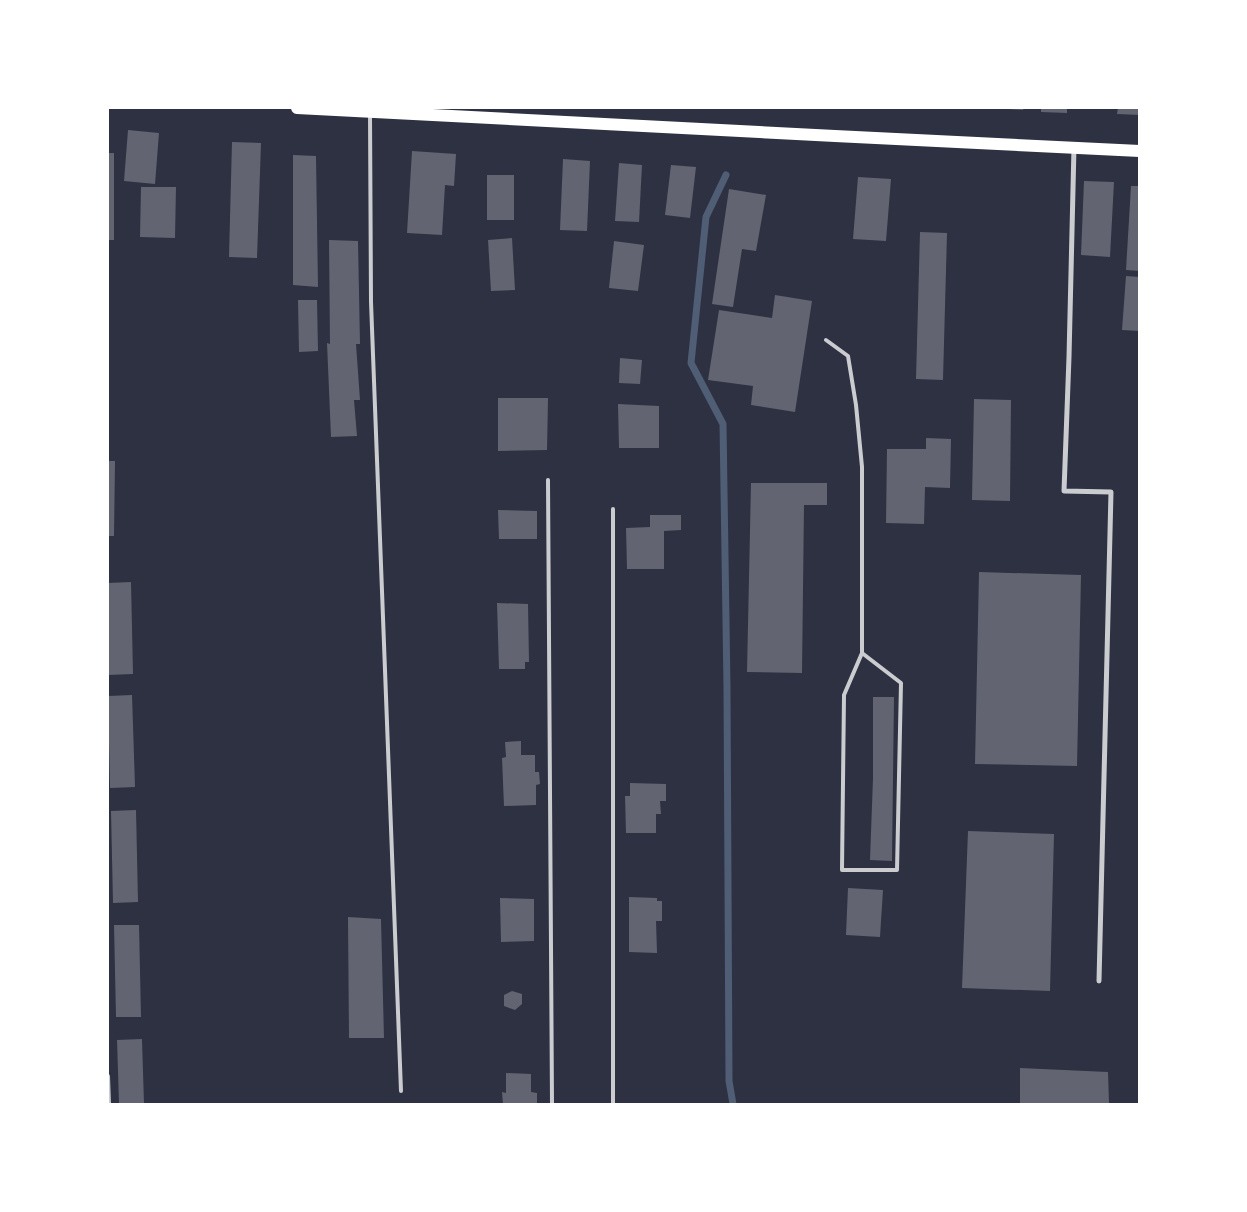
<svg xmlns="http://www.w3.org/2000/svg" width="1247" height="1212" font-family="Inter,sans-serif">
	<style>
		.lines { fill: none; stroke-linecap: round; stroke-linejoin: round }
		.stream { stroke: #4f5d75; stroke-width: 7 }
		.building { fill: #626471 }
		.service { stroke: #caccd0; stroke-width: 4 }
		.minor { stroke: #caccd0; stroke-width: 5 }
		.primary { stroke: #fff; stroke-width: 12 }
	</style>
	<rect width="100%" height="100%" fill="#2d3142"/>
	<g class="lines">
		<polyline class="stream" points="726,175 706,217 691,363 723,424 727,687 729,1081 733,1104"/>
	</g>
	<g class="building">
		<polygon points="1008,108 1024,108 1023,110 1008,109"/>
		<polygon points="1041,108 1067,108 1067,113 1041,112"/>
		<polygon points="1118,108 1140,108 1140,115 1117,114"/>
		<polygon points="128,130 159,133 155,184 124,181"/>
		<polygon points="232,142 261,143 257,258 229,257"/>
		<polygon points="412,151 456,154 454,186 445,185 442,235 407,233"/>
		<rect x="108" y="153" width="6" height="87"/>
		<polygon points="293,155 316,156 318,287 293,285"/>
		<polygon points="563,159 590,161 587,231 560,230"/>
		<polygon points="619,163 642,165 639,222 615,221"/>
		<polygon points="671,165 696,167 690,218 665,215"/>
		<rect x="487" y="175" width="27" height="45"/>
		<polygon points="858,177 891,179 886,241 853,239"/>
		<polygon points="1084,181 1114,182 1110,257 1081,255"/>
		<polygon points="1131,186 1140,186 1140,271 1126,270"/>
		<polygon points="141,187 176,187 175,238 140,237"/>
		<polygon points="729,189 766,195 756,251 742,249 733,307 712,304"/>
		<polygon points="920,232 947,233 943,380 916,379"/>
		<polygon points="512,238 515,290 491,291 488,240"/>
		<polygon points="329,240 358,241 360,344 356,344 360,400 354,400 357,436 331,437 327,343 330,344"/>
		<polygon points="614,241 644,245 638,291 609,288"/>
		<polygon points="1126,276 1140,277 1140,331 1122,330"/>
		<polygon points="775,295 812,301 795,412 751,405 753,386 708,380 719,310 772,318"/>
		<polygon points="298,300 317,300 318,351 299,352"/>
		<polygon points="620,358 642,360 640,384 619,383"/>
		<polygon points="498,398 548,398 547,450 498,451"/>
		<polygon points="974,399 1011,400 1010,501 972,500"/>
		<polygon points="618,404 659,406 659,448 619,448"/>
		<polygon points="926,438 951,439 950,488 925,487 924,524 886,523 887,449 926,449"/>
		<polygon points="108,461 115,461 114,536 108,536"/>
		<polygon points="751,483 827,483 827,505 804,505 802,673 747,672"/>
		<polygon points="498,510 537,511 537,539 499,539"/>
		<polygon points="650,515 681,515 681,530 664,531 664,569 627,569 626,528 650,527"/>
		<polygon points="979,572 1081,575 1077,766 975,764"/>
		<polygon points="131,582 133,674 108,675 108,583"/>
		<polygon points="497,603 528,604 529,662 525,662 525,669 499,669"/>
		<polygon points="132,695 135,787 110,788 108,696"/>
		<polygon points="873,697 894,697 892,861 870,860 873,778"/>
		<polygon points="521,741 521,755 535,755 535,772 539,772 540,784 536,785 536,805 504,806 502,758 506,757 505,742"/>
		<polygon points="630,783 666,784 666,801 660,801 661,814 656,814 656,833 626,833 625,796 630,796"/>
		<polygon points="136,810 138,902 113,903 111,811"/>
		<polygon points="968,831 1054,834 1050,991 962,988"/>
		<polygon points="848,888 883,890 880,937 846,935"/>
		<polygon points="629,897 657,898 657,901 662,901 662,921 656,921 657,953 629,952"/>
		<polygon points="500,898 534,899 534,941 501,942"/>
		<polygon points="348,917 381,919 384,1038 349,1038"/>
		<polygon points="114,925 139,925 141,1017 116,1017"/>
		<polygon points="512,991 522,994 522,1004 515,1010 504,1006 504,995"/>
		<polygon points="142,1039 144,1104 119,1104 117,1040"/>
		<polygon points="1020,1068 1108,1072 1109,1104 1020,1104"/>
		<polygon points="506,1073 531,1074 531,1092 537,1093 537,1104 503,1104 502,1092 506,1093"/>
	</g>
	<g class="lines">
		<g class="service">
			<polyline points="370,114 371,302 401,1091"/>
			<polyline points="826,340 848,356 856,405 862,467 862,653 844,695 842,870 897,870 901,683 862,653"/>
			<polyline points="548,480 552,1104"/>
			<polyline points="108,1076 109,1104"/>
			<polyline points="613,1104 613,509"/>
		</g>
		<polyline class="minor" points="1074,147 1069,357 1064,491 1111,492 1099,981"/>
		<polyline class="primary" points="297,108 835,136 1140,151"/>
	</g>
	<rect width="1247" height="1212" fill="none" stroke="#ffffff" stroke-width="218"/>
</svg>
